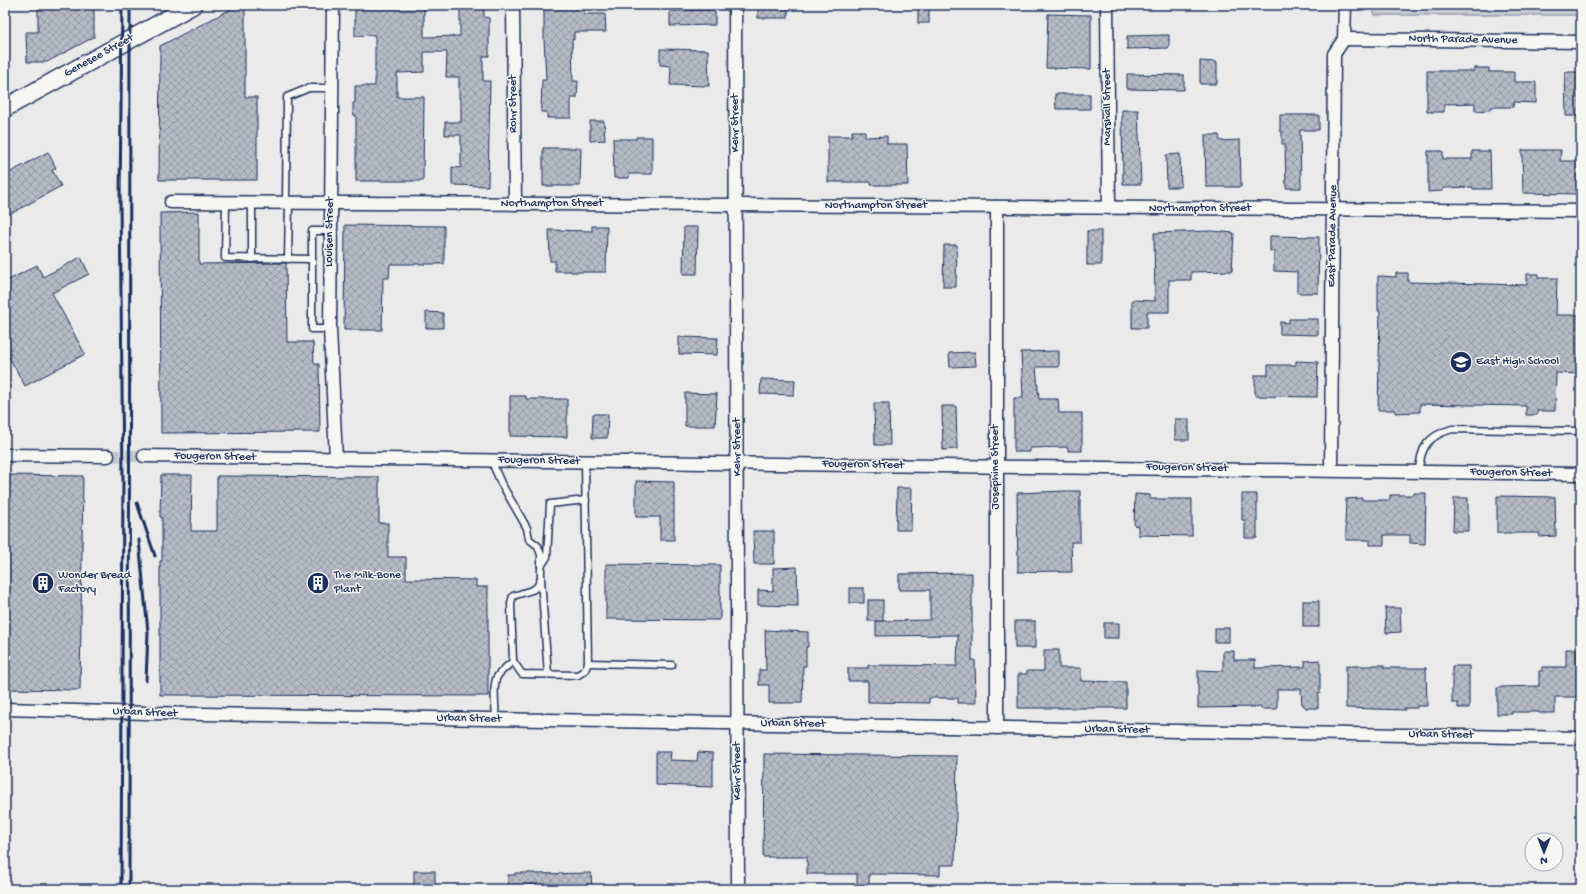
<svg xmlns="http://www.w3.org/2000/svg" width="1586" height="894" font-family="'Gochi Hand',sans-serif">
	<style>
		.park { fill: #caced5; stroke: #727e9a }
		.building { fill: url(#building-cross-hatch); stroke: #1b2f5e }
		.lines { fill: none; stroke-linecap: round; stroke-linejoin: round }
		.street-tunnel { stroke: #c0c5cd; stroke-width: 12; stroke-dasharray: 12 6; stroke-linecap: butt }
		.lane-casing { stroke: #1b2f5e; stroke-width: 9 }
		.street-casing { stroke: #1b2f5e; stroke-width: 15 }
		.secondary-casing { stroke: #1b2f5e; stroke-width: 20 }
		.lane { stroke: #f6f6f2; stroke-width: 6 }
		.street { stroke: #f6f6f2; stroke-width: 12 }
		.secondary { stroke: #f6f6f2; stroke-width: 17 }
		.rail { stroke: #1b2f5e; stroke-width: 3 }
		.labels { text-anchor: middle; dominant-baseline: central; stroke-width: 3; stroke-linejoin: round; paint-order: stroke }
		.street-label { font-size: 12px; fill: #1b2f5e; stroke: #f6f6f2 }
		.poi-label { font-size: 12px; fill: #1b2f5e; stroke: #f6f6f2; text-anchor: start }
	</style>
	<defs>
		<pattern id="building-cross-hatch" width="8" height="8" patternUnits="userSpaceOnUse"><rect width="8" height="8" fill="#b6bbc6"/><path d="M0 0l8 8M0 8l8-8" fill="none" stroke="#9398a4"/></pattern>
	</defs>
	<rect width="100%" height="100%" fill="#e9eae9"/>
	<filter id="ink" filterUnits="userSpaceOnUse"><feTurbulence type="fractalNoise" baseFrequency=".025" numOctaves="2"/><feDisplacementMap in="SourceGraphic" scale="8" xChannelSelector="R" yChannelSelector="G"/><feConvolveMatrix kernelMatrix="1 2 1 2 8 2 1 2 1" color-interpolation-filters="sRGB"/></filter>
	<g filter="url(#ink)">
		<rect class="park" x="1374" y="5" width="207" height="10"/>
		<g class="building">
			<polygon points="38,5 94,5 94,37 47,62 27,62 26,32 38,32"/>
			<polygon points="239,5 245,5 245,97 257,97 257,180 159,180 160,46"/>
			<polygon points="355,5 424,5 424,37 460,36 460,5 484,5 484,17 489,18 489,56 483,56 483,81 490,81 488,186 452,185 452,167 461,168 461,135 445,135 445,122 461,122 461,99 459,99 459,77 446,77 447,52 424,52 424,72 397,73 397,97 424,97 423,181 356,181 356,115 353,115 353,103 355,103 355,86 375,86 375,35 355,36"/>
			<polygon points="544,5 584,5 584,14 605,14 606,32 574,32 574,40 572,39 573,81 578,81 577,98 571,98 571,118 547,118 547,112 541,112 542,80 546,80 544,39"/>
			<rect x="758" y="5" width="30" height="13"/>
			<rect x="918" y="9" width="11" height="14"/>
			<polygon points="715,10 715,25 670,26 670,11"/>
			<polygon points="1048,14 1091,15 1091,69 1046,68"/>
			<polygon points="1169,35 1169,48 1127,49 1127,36"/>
			<polygon points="660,49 708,50 709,86 670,85 671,66 660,65"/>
			<polygon points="1200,61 1217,62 1217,84 1200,84"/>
			<polygon points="1474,68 1489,68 1489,72 1514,72 1514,82 1536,82 1536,103 1514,102 1513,107 1490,107 1490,110 1475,111 1475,103 1444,104 1444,112 1427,112 1427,71 1474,71"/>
			<polygon points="1565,72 1581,72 1581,116 1566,116"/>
			<polygon points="1127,74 1184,75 1184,90 1127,89"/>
			<polygon points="1055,94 1090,94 1090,109 1056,109"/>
			<polygon points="1122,110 1138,110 1141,184 1123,184"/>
			<polygon points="1280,115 1319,115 1319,130 1300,130 1301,188 1286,188 1285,144 1282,144 1282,131 1280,131"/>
			<polygon points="590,121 604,121 605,140 590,141"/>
			<polygon points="852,131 865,131 865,137 887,136 887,144 907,144 908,185 871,185 871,182 828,182 828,136 852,136"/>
			<polygon points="1205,135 1219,135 1220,141 1240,140 1241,187 1206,187"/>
			<polygon points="636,137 652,137 652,174 629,174 629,178 614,178 613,139 636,139"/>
			<polygon points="543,148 581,148 580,186 543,186"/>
			<polygon points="1522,150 1561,150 1560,161 1581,161 1581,194 1523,193"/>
			<polygon points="1428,151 1443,151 1443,159 1472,159 1472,151 1490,151 1491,189 1473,189 1473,187 1443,188 1443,191 1428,192"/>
			<polygon points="48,152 56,168 52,170 61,186 5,217 5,175"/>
			<polygon points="1180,154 1181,187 1167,187 1166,155"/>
			<polygon points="199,212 199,264 286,263 287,342 313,342 314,364 319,364 320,432 161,433 160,213"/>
			<polygon points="345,225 444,226 444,264 390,264 389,278 383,278 382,330 344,330"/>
			<polygon points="592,226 607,226 606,272 571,272 571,271 555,271 555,261 550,261 549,230 592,231"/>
			<polygon points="684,227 698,227 697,274 683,274"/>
			<rect x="1087" y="231" width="14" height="34"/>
			<polygon points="1212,231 1234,233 1232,271 1191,272 1191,280 1169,280 1169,312 1147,312 1147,328 1132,328 1132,300 1155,301 1154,233"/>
			<polygon points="1270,236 1319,237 1318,293 1297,293 1297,272 1274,271 1274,251 1270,251"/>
			<polygon points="944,245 957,245 956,287 943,287"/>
			<polygon points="81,257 89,274 52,293 85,354 25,386 9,357 5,359 5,282 37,265 43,277"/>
			<polygon points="1396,273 1408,273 1408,282 1527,285 1527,274 1539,274 1538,278 1557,278 1556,315 1581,315 1581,374 1556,373 1555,411 1537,411 1537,415 1526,415 1526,406 1420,404 1420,412 1395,413 1395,410 1378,410 1380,311 1378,311 1378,276 1396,277"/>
			<polygon points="426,312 443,313 443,328 426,328"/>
			<polygon points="1289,319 1318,319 1318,335 1280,334 1280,322 1289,323"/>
			<polygon points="679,337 718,338 717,355 679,354"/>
			<polygon points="1059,351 1059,367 1036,367 1039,399 1058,399 1059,413 1082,413 1082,451 1068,451 1068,447 1030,448 1030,452 1014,452 1014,398 1023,398 1021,352"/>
			<polygon points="975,352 976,366 950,367 949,353"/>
			<polygon points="1296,361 1318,362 1317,397 1255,396 1255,375 1268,375 1268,365 1296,365"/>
			<polygon points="761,379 795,380 794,395 760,394"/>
			<polygon points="685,393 717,394 715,426 685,426"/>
			<polygon points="510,396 526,396 526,399 567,399 567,437 510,436"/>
			<polygon points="874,403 889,403 890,445 875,445"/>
			<polygon points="942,406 956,406 957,449 943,450"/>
			<polygon points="593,414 608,414 607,438 592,438"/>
			<rect x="1175" y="419" width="14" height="21"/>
			<polygon points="5,475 83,476 80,690 5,689"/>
			<polygon points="161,475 192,475 191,531 217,531 217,476 379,477 379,523 388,523 388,557 406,557 406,579 476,580 476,587 488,587 488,696 160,695 160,561 162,561 162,517 160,517"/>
			<polygon points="636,481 674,482 674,540 660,540 660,517 636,517"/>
			<polygon points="897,488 912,488 911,530 896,530"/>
			<polygon points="1066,491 1080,491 1080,542 1071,542 1072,572 1059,572 1059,571 1018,572 1017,493"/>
			<polygon points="1414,493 1426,493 1425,544 1410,543 1410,535 1384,535 1384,545 1370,545 1370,540 1346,540 1346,525 1345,525 1346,499 1362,498 1362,500 1390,500 1390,495 1414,495"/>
			<polygon points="1135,494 1150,495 1150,499 1192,499 1192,536 1138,535 1138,526 1134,525"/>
			<polygon points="1242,494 1257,494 1257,538 1245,538 1245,520 1242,520"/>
			<polygon points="1497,496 1555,497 1556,536 1540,537 1539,533 1497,533"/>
			<polygon points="1454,498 1468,498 1468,531 1453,531"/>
			<polygon points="753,531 774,531 774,564 754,564"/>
			<polygon points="606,564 720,565 720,620 606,619"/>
			<polygon points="797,567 798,606 758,605 758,590 773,591 773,568"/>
			<polygon points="972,573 972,660 975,660 976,703 958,703 958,698 929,698 929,703 868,702 868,681 848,681 848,668 868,668 868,665 957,666 958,635 876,636 876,621 930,620 930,590 899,590 899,574"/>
			<rect x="850" y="588" width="14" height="15"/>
			<rect x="868" y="600" width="15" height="21"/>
			<rect x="1303" y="601" width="16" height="26"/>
			<polygon points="1385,608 1400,608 1401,632 1386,633"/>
			<rect x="1015" y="621" width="20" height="27"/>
			<rect x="1104" y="623" width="15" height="15"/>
			<rect x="1215" y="628" width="14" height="14"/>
			<polygon points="765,630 808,632 808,647 806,647 806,666 803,666 802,703 769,703 769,685 759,685 759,670 766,670"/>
			<polygon points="1566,649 1577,649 1577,661 1581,660 1581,697 1555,697 1555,713 1539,713 1539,712 1512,712 1512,714 1497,714 1497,688 1501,688 1501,687 1539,686 1539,671 1542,671 1542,667 1566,667"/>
			<polygon points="1044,650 1059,650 1059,668 1081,668 1081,681 1126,682 1126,708 1018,708 1018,674 1027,674 1027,671 1044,671"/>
			<polygon points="1223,651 1234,651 1234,660 1255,660 1255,668 1305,667 1305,661 1320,660 1320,694 1318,694 1318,708 1306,708 1302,704 1301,689 1277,689 1277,709 1261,709 1261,707 1198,708 1198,670 1223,671"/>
			<polygon points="1372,665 1384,665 1384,668 1426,668 1427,706 1417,706 1417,708 1405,708 1405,710 1346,708 1346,666 1372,666"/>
			<polygon points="1452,666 1469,666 1469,708 1458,708 1458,703 1452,703"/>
			<polygon points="656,752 671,752 670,760 697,761 698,752 713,753 713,787 656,785"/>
			<polygon points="764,754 957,756 955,865 940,865 940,875 869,874 869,889 857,889 857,874 807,874 807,857 763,857"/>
			<rect x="414" y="871" width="21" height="18"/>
			<polygon points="515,873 535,873 535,874 591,873 592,888 536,889 536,885 508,885 508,875 515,875"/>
		</g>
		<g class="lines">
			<polyline class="street-tunnel" points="108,456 144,456"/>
			<g class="lane-casing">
				<g id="lane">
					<polyline points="226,203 225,258 312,259"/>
					<polyline points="286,203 287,97 309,88 332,88"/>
					<polyline points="252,259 252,203"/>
					<polyline points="288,259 289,203"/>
					<polyline points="330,329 312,329 312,231 330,231"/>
					<polyline points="491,460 501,483 527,528 529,539 538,546 541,555 541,579 537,587 532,590 513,596 511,603 513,661 522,674 578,675 585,670 588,663 585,462"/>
					<path d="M1419 472C1420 447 1428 436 1452 429L1581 431"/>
					<polyline points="541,566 547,557 550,504 586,500"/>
					<polyline points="541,579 548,674"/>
					<polyline points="588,663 672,665"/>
					<path d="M496 720C496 709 492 686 497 677 500 671 508 666 513 661"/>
				</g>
			</g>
			<g class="street-casing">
				<g id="street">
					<polyline points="333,5 330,329 336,459"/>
					<polyline points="513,5 515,204"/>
					<polyline points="735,5 738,889"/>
					<polyline points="1107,5 1109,208"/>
					<polyline points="1344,39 1581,42"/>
					<polyline points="171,202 736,205 1581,211"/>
					<polyline points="997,207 997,728"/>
					<polyline points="5,455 108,456"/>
					<polyline points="144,456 1581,474"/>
					<polyline points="1331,470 1334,54 1344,39 1345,5"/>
					<polyline points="5,709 147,713 1581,738"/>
				</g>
			</g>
			<g class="secondary-casing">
				<polyline id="secondary" points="5,108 193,5"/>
			</g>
			<use href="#lane" class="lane"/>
			<use href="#street" class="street"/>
			<use href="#secondary" class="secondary"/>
			<g class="rail">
				<polyline points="137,503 155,556"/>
				<polyline points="139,540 148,632 146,681"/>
				<polyline points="121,889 123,478 120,201 122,5"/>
				<polyline points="129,889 130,5"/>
			</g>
		</g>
	</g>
	<defs>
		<g id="school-disc" transform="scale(1.15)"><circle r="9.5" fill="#1b2f5e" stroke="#f6f6f2"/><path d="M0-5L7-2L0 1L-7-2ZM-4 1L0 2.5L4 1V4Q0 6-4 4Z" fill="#fff"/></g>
		<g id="building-disc" transform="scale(1.15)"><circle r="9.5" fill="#1b2f5e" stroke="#f6f6f2"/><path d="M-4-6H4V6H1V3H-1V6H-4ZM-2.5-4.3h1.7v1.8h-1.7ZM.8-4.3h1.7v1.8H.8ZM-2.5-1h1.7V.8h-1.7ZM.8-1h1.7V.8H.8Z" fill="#fff"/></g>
	</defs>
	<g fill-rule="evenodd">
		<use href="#school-disc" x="1461" y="362"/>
		<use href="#building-disc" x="43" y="583"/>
		<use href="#building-disc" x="318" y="583"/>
	</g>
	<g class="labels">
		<g class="street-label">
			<text transform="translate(1463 40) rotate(1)">North Parade Avenue</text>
			<text transform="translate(99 56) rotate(-29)">Genesee Street</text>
			<text transform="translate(514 104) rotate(-90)">Rohr Street</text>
			<text transform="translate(1108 107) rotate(-90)">Marshall Street</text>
			<text transform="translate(736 123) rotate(-90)">Kehr Street</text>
			<text x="552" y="204">Northampton Street</text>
			<text x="876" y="206">Northampton Street</text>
			<text x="1200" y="209">Northampton Street</text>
			<text transform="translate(330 232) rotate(-89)">Louisen Street</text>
			<text transform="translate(1333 236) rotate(-89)">East Parade Avenue</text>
			<text transform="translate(738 447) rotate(-90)">Kehr Street</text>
			<text transform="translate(215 457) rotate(1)">Fougeron Street</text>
			<text transform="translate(539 461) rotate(1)">Fougeron Street</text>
			<text transform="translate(863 465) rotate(1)">Fougeron Street</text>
			<text transform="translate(996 467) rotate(-90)">Josephine Street</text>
			<text transform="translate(1187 468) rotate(1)">Fougeron Street</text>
			<text transform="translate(1511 473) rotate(1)">Fougeron Street</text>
			<text transform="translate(145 713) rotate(2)">Urban Street</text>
			<text transform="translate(469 719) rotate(1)">Urban Street</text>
			<text transform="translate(793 724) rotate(1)">Urban Street</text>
			<text transform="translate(1117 730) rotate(1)">Urban Street</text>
			<text transform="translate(1441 735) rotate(1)">Urban Street</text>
			<text transform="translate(738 771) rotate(-90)">Kehr Street</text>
		</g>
		<g class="poi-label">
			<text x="1476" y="362">East High School</text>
			<text x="58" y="576">Wonder Bread<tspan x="58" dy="14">Factory</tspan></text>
			<text x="334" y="576">The Milk-Bone<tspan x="334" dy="14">Plant</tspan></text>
		</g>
	</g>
	<rect width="1586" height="894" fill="none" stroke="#f6f6f2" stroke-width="20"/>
	<rect x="10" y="10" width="1566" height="874" fill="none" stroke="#1b2f5e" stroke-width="1.5" filter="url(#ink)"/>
	<g transform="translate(1544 852) rotate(180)"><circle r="19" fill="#f6f6f2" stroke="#9ea6b7"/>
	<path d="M0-3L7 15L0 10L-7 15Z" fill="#1b2f5e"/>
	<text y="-6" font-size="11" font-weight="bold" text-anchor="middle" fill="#1b2f5e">N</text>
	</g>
</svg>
